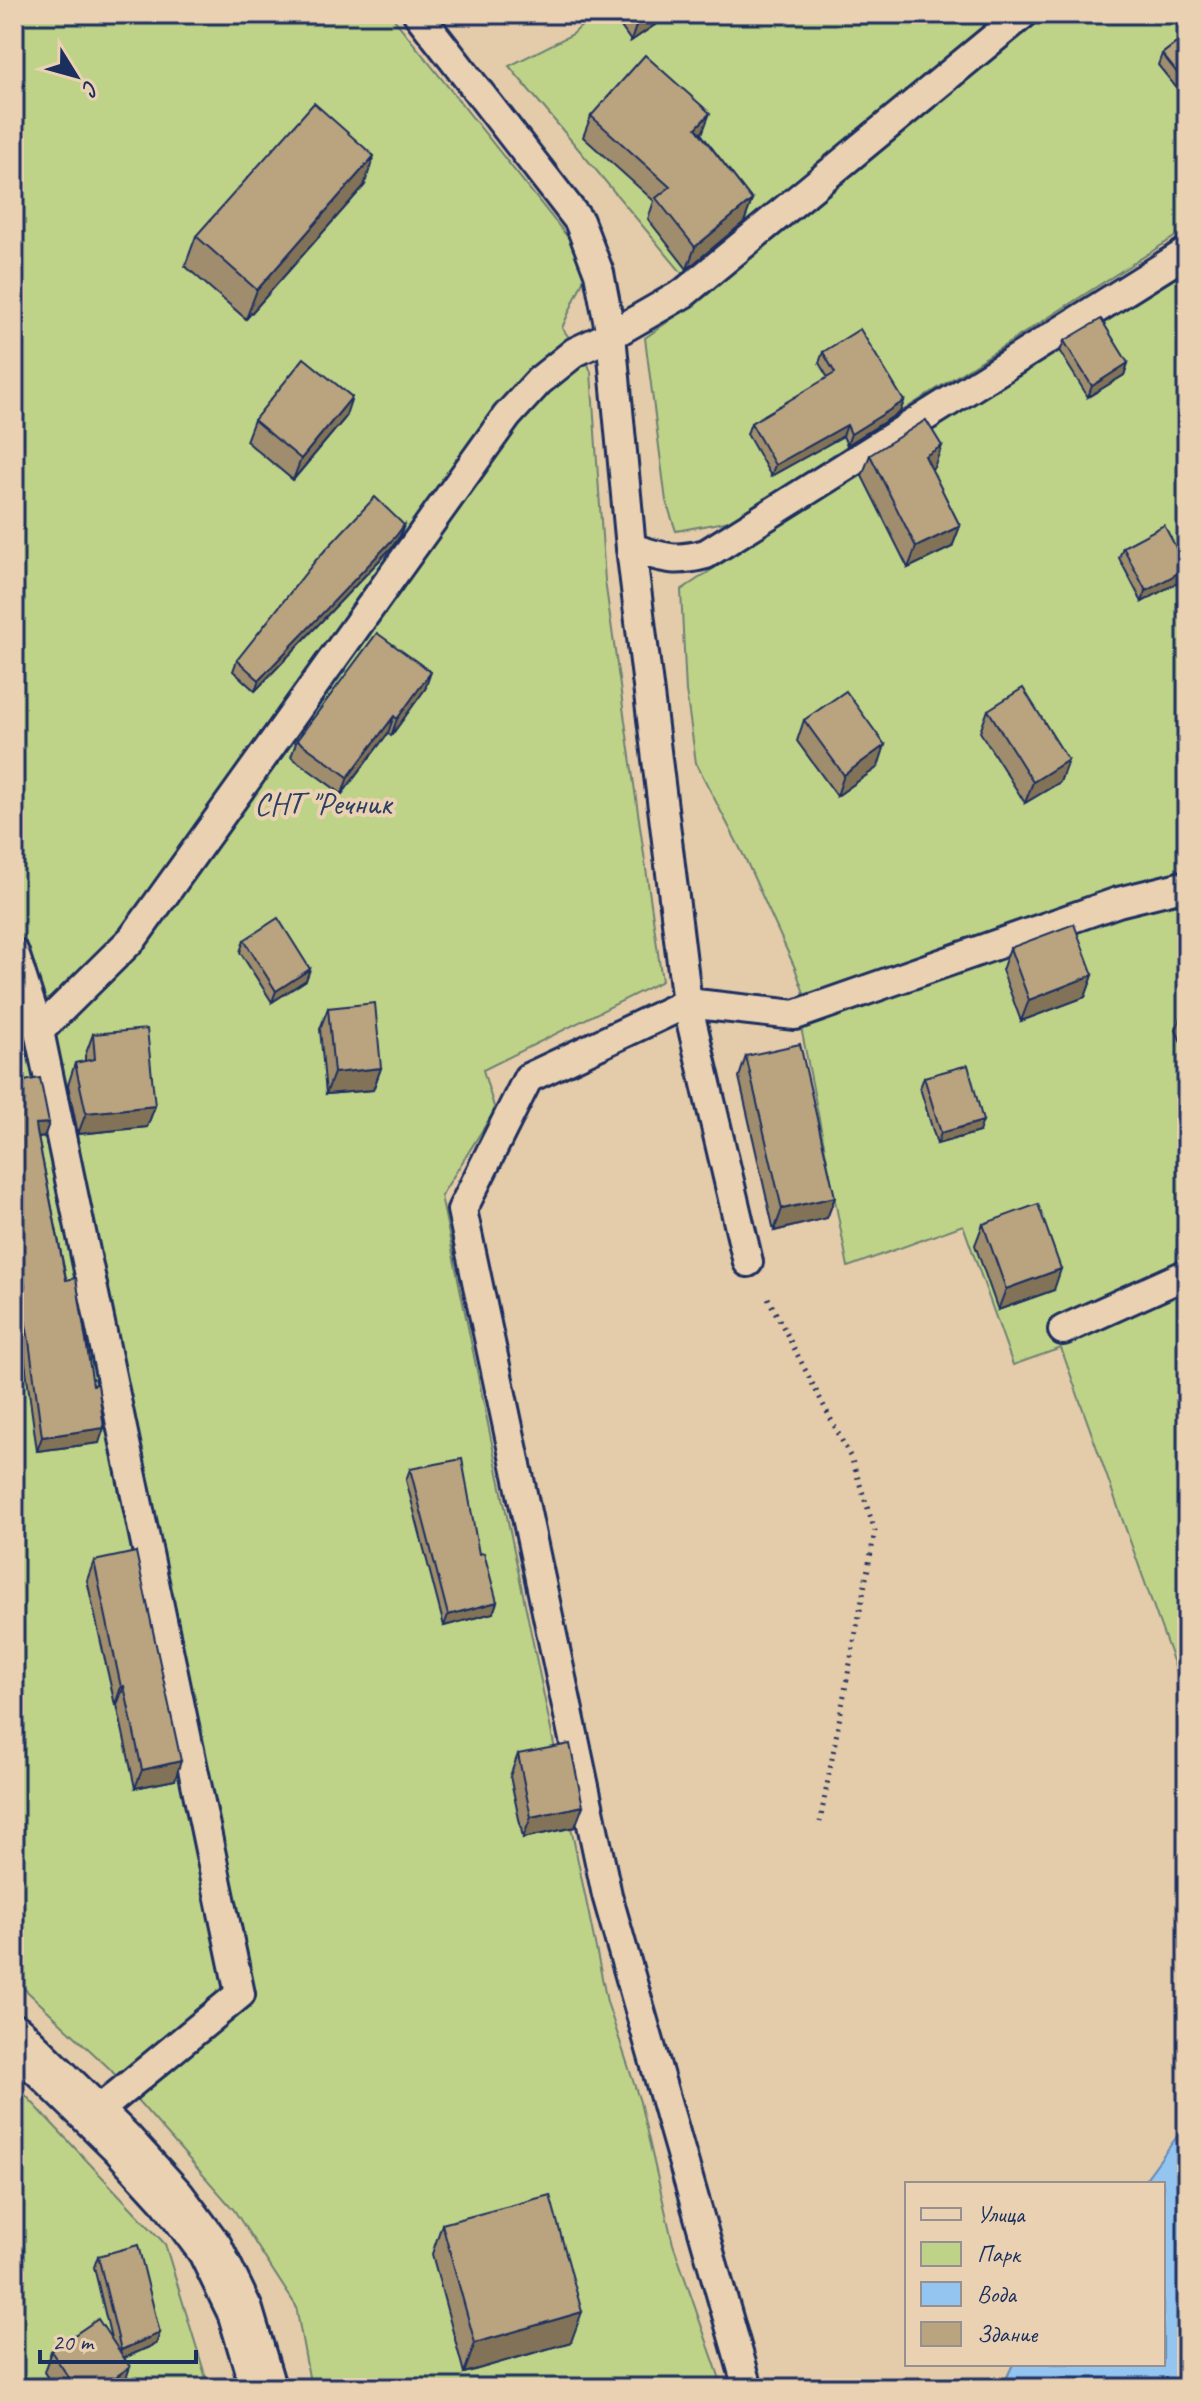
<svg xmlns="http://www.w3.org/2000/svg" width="1201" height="2402" font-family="Caveat,sans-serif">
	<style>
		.green { fill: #bfd388; stroke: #6d8173; stroke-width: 2 }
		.water { fill: #94c4f0; stroke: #6488b6; stroke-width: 2 }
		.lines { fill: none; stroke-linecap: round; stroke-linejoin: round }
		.lane-casing { stroke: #1b2f5e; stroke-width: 34 }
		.secondary-casing { stroke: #1b2f5e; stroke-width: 50 }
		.path { stroke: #1b2f5e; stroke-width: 5; stroke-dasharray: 2 6; stroke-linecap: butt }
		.lane { stroke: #ead1b2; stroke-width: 28 }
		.secondary { stroke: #ead1b2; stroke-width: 44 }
		.wall { fill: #9f8d6d; stroke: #1b2f5e; stroke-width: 2 }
		.shaded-wall { fill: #827359; stroke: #1b2f5e; stroke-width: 2 }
		.building { fill: #b9a47f; stroke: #1b2f5e; stroke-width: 2 }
		.labels { text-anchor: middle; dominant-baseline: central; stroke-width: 8; stroke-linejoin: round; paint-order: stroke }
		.park-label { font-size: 32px; fill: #2b3f62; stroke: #ead1b2 }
	</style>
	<rect width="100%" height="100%" fill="#e4cba9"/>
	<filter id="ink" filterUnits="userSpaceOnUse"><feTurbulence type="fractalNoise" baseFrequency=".0125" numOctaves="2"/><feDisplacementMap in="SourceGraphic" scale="16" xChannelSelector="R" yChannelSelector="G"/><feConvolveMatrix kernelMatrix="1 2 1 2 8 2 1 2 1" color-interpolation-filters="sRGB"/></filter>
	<g filter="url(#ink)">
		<g class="green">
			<polygon points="14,14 390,14 590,265 562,328 587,362 591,372 605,581 662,981 483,1070 495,1110 441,1196 607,2002 640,2102 673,2244 723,2388 311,2388 296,2306 234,2210 110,2069 14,1979"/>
			<polygon points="591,14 1187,14 1187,229 730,521 676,531 666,501 645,338 702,297 509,66 573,34 592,16"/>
			<polygon points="1187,266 1187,1700 1061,1348 1013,1365 963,1225 848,1267 799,1017 811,1013 795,968 745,858 696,763 686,691 681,590 989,387"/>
			<polygon points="14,2083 165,2244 209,2388 14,2388"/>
		</g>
		<polygon class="water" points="1187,2123 1187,2388 1002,2388 1013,2364 1163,2364 1163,2184 1142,2184"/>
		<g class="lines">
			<g class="lane-casing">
				<g id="lane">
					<polyline points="418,14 579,221 599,273 611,335 631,548 687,1003 528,1078 462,1210 607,1895 748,2388"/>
					<path d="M631 548C662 557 673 563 706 554L1187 252"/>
					<polyline points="14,953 39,1031"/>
					<polyline points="748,1262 687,1003 795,1015 1118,902 1187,885"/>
					<polyline points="1063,1330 1187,1274"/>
					<polyline points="93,2115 240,1994 39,1031 133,938 507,416 539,381 575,352 611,335 684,293 1023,14"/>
				</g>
			</g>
			<g class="secondary-casing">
				<polyline id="secondary" points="14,2037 121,2142 172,2198 210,2249 240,2311 263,2388"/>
			</g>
			<polyline class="path" points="768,1298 852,1460 875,1531 820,1822"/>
			<use href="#lane" class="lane"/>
			<use href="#secondary" class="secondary"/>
		</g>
		<g class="wall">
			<polygon points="612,14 671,14 631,41"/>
			<polygon points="1187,35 1187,101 1158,65 1162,54"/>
			<polygon points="591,116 702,135 752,200 744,222 687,269 648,219 654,201 583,137"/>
			<polygon points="364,186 246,319 185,266 196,236"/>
			<polygon points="1064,341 1128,363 1124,375 1088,397 1060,352"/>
			<polygon points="823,352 904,401 900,412 847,445 843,436 771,476 747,434 751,423 828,378 819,363"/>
			<polygon points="345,418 293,480 246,441 254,420"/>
			<polygon points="870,455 934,467 931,469 960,526 952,547 908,568 862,476"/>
			<polygon points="404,525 400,536 392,547 255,691 233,671 237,660"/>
			<polygon points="1123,547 1183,579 1142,602 1119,558"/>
			<polygon points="425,689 391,736 388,733 342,794 291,757 297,740"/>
			<polygon points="988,710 1068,760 1060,782 1025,803 980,732"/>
			<polygon points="804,720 878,767 837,796 797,741"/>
			<polygon points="244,940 310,969 306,980 272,1002 240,952"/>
			<polygon points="1010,948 1093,975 1085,997 1021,1021 1002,970"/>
			<polygon points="1187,1007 1187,1057 1176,1030 1184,1008"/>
			<polygon points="328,1008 381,1068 373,1090 326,1094 320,1029"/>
			<polygon points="93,1034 155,1106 147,1127 78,1134 68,1085 75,1063 85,1061 85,1056"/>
			<polygon points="746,1056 835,1197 827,1218 774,1231 739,1077"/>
			<polygon points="924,1077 979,1132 937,1144 920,1088"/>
			<polygon points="14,1083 49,1123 44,1137 38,1138 99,1443 37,1451 24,1355 14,1302 18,1291 14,1272"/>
			<polygon points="983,1224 1054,1290 998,1310 975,1245"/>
			<polygon points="410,1469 479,1554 497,1602 493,1613 444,1626 406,1480"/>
			<polygon points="94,1561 175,1780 135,1788 117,1705 115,1705 87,1580"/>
			<polygon points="518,1754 575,1827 523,1838 510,1776"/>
			<polygon points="442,2224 571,2342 464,2373 432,2254"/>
			<polygon points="98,2256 156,2344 124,2358 123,2388 54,2388 44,2372 51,2351 111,2338 94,2267"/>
		</g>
		<g class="shaded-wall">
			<polygon points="647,14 671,14 631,41 638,20"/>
			<polygon points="710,113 702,134 696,128"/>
			<polygon points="374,156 364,186 246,319 257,290"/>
			<polygon points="752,200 744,222 687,269 695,247"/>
			<polygon points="1128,363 1124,375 1088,397 1092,386"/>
			<polygon points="352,397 345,418 293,480 301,459"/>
			<polygon points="904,401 900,412 847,445 851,434"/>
			<polygon points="847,425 843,436 771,476 775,465"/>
			<polygon points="942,446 934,467 917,478 925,456"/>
			<polygon points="404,525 400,536 392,547 255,691 259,680"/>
			<polygon points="960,526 952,547 908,568 916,547"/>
			<polygon points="1187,568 1183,579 1142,602 1146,591"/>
			<polygon points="431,672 425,689 391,736 397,719"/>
			<polygon points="394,716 388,733 342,794 348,777"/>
			<polygon points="885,745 878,767 837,796 844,775"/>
			<polygon points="1068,760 1060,782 1025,803 1033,782"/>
			<polygon points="310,969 306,980 272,1002 276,991"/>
			<polygon points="1093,975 1085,997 1021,1021 1029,1000"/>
			<polygon points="381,1068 373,1090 326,1094 334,1073"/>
			<polygon points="155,1106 147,1127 78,1134 86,1113"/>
			<polygon points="983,1121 979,1132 937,1144 941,1133"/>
			<polygon points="49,1123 44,1137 31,1139 36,1124"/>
			<polygon points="835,1197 827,1218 774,1231 782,1209"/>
			<polygon points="1061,1269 1054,1290 998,1310 1006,1289"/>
			<polygon points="104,1428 99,1443 37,1451 42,1437"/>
			<polygon points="497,1602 493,1613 444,1626 448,1615"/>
			<polygon points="124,1686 117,1705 115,1705 121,1687"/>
			<polygon points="181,1761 175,1780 135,1788 142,1770"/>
			<polygon points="583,1806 575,1827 523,1838 531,1817"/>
			<polygon points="582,2312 571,2342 464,2373 475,2343"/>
			<polygon points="160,2333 156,2344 117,2361 121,2350"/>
			<polygon points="130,2367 123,2388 99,2388"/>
		</g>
		<g class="building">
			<polygon points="634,14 647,14 638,20"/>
			<polygon points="1187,35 1187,85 1162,54"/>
			<polygon points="645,55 710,113 696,128 752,200 695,247 656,198 670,187 591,116"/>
			<polygon points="314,103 374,156 257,290 196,236"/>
			<polygon points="1101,319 1128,363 1092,386 1064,341"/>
			<polygon points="860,329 904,401 851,434 847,425 775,465 751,423 835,373 823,352"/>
			<polygon points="304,358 352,397 301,459 254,420"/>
			<polygon points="926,420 942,446 925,456 960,526 916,547 870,455"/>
			<polygon points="375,497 404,525 396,536 259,680 237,660 316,560"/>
			<polygon points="1164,525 1187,568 1146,591 1123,547"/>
			<polygon points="377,633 431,672 397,719 394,716 348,777 297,740"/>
			<polygon points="1023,688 1068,760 1033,782 988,710"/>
			<polygon points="846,691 885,745 844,775 804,720"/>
			<polygon points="278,918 310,969 276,991 244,940"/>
			<polygon points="1074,924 1093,975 1029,1000 1010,948"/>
			<polygon points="375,1003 381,1068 334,1073 328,1008"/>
			<polygon points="147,1029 155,1106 86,1113 75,1063 95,1059 93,1034"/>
			<polygon points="800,1044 835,1197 782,1209 746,1056"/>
			<polygon points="968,1065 983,1121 941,1133 924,1077"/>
			<polygon points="40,1078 49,1123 36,1124 37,1132 66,1280 76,1278 93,1385 98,1384 104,1428 42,1437 29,1341 19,1287 25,1286 14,1233 14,1083"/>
			<polygon points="1038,1204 1061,1269 1006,1289 983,1224"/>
			<polygon points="462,1459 479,1554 484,1553 497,1602 448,1615 410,1469"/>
			<polygon points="136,1552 181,1761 142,1770 124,1686 121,1687 94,1561"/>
			<polygon points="570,1744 583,1806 531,1817 518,1754"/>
			<polygon points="550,2195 582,2312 475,2343 442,2224"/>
			<polygon points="138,2245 160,2333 121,2350 98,2256"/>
			<polygon points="98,2319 130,2367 99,2388 76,2388 51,2351"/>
		</g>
	</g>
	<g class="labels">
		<g class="park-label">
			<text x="323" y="803">СНТ "Речник</text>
		</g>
	</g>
	<rect width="1201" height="2402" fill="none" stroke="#ead1b2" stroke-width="48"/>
	<rect x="24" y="24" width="1153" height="2354" fill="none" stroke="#1b2f5e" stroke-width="3" filter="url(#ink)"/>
	<rect x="905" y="2182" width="260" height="184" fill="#ead1b2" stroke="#979090" stroke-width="2"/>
	<rect x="921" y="2208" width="40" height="12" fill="#ead1b2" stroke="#979090" stroke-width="2"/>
	<text x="977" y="2222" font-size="24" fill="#1b2f5e">Улица</text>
	<rect x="921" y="2242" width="40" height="24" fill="#bfd388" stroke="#979090" stroke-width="2"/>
	<text x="977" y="2262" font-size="24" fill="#1b2f5e">Парк</text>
	<rect x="921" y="2282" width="40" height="24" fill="#94c4f0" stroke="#979090" stroke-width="2"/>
	<text x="977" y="2302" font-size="24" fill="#1b2f5e">Вода</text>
	<rect x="921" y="2322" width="40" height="24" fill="#b9a47f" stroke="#979090" stroke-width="2"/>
	<text x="977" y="2342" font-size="24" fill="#1b2f5e">Здание</text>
	<g transform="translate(76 76) rotate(127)" stroke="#ead1b2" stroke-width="6" paint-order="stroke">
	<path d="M0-6L14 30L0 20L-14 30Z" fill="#1b2f5e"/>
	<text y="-12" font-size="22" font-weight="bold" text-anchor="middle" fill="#1b2f5e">С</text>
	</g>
	<path d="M40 2350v12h156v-12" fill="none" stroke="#1b2f5e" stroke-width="4"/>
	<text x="52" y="2350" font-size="24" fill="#1b2f5e" stroke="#ead1b2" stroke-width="6" paint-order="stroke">20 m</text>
</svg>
